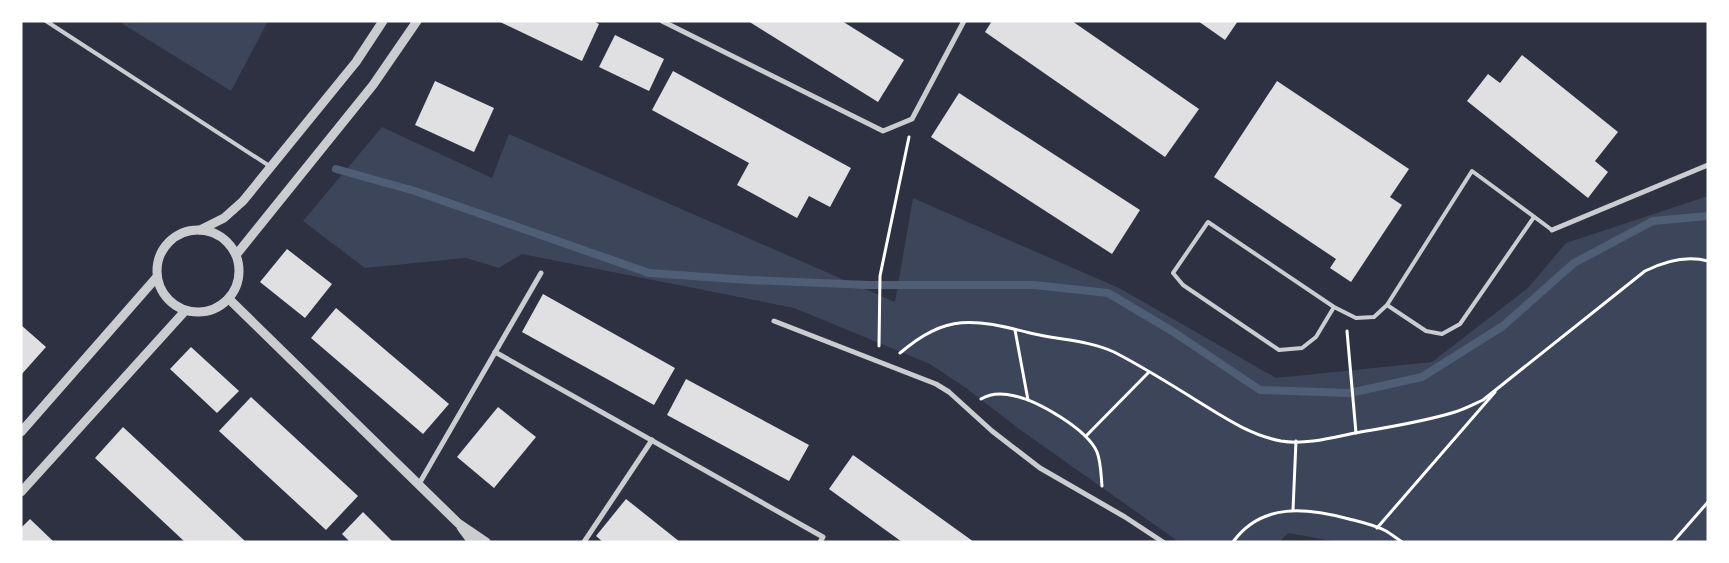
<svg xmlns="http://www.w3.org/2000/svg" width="1729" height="563" font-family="Rubik,sans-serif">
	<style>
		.green { fill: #3c4559 }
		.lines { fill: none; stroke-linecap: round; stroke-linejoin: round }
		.stream { stroke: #4f5d75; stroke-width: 8 }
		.building { fill: #e0e0e3 }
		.path { stroke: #fff; stroke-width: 3 }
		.service { stroke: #caccd0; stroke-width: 4 }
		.minor { stroke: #caccd0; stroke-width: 5 }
		.tertiary { stroke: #caccd0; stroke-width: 9 }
	</style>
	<rect width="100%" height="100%" fill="#2d3142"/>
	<g class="green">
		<polygon points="118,21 268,21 231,91"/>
		<polygon points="382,127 492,178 509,134 895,302 913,198 1121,289 1276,378 1432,362 1528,288 1566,243 1708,196 1708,542 1338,542 1288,533 1279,542 1179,542 1022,431 966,388 930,364 794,308 522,254 499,268 466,258 365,268 303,221"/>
	</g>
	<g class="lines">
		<polyline class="stream" points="336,169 415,191 649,273 749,280 869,285 1034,285 1108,293 1172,331 1260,390 1350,393 1422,377 1503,326 1574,263 1653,221 1708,216"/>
	</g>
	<g class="building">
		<polygon points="498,21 593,21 599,24 582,61"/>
		<polygon points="748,21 842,21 904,60 878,102"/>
		<polygon points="992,21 1072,21 1199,109 1165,157 985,32"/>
		<polygon points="1198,21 1238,21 1225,40"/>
		<polygon points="615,35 664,59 649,91 599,67"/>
		<polygon points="1522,55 1618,132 1595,161 1608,172 1588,198 1467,101 1488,74 1500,83"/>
		<polygon points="673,71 851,168 830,207 809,196 797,218 737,185 749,163 652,110"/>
		<polygon points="435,81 494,108 474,152 415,125"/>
		<polygon points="1277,81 1409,169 1390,197 1402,205 1351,282 1330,268 1336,259 1214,177"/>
		<polygon points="959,93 1140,210 1112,254 931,137"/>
		<polygon points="287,249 332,284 305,318 260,282"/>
		<polygon points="543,294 675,368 654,405 522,332"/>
		<polygon points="336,308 449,404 423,434 311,338"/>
		<polygon points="21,325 46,347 21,375"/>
		<polygon points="191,347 239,391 217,413 170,369"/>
		<polygon points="686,379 809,445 789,481 667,415"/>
		<polygon points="251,397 358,496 326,530 219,431"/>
		<polygon points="498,407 536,437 494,488 457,457"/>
		<polygon points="123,427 246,542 185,542 95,458"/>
		<polygon points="853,455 974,542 902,542 829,489"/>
		<polygon points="626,499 680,542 603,542 596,536"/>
		<polygon points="363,512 393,542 350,542 342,534"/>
		<polygon points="30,519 54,542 21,542 21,528"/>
	</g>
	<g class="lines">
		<g class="path">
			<polyline points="1015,330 1028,400"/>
			<polyline points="1347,331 1356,433"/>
			<polyline points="879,346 880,276 909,137"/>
			<path d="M900 353C947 313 974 319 1030 333 1058 340 1088 340 1114 352 1143 367 1172 385 1199 402 1225 418 1250 435 1281 441 1305 445 1331 438 1355 433 1389 427 1423 422 1455 412 1465 409 1474 404 1483 400L1645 271C1665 261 1686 255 1708 261"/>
			<path d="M981 399C991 393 1003 393 1015 396 1038 401 1087 429 1097 452 1101 462 1101 475 1102 486"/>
			<polyline points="1086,436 1149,372"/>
			<polyline points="1293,510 1296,441"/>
			<polyline points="1377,528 1495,392"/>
			<path d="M1233 542C1262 502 1307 508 1349 519 1361 522 1375 525 1386 531 1391 534 1396 538 1402 542"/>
			<polyline points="1673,542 1708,502"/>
		</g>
		<g class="service">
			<polyline points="46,21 271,167"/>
			<polyline points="1387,305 1426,331 1442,334 1460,324 1534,217"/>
			<polyline points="1334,307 1316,337 1302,348 1279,350 1183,285 1173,273 1208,222 1334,307 1356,318 1374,317 1387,305 1472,171 1552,230"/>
		</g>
		<g class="minor">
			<polyline points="662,21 883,131 912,119 964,21"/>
			<polyline points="1552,230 1708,165"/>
			<polyline points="774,321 936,384 949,392 992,431 1040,468 1125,517 1163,542"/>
			<polyline points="495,352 823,537 820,542"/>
			<polyline points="419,484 541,273"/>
			<polyline points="584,542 652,440"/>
		</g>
		<g class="tertiary">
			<circle cx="198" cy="271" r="41"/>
			<polyline points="200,230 224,218 243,201 356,62 383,21"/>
			<polyline points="236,255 373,85 417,21"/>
			<polyline points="229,299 458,523 486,542"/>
			<polyline points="21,432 156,278"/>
			<polyline points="21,492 185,311"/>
			<polyline points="461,527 472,542"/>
		</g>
	</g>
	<rect width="1729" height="563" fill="none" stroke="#ffffff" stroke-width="45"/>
</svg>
